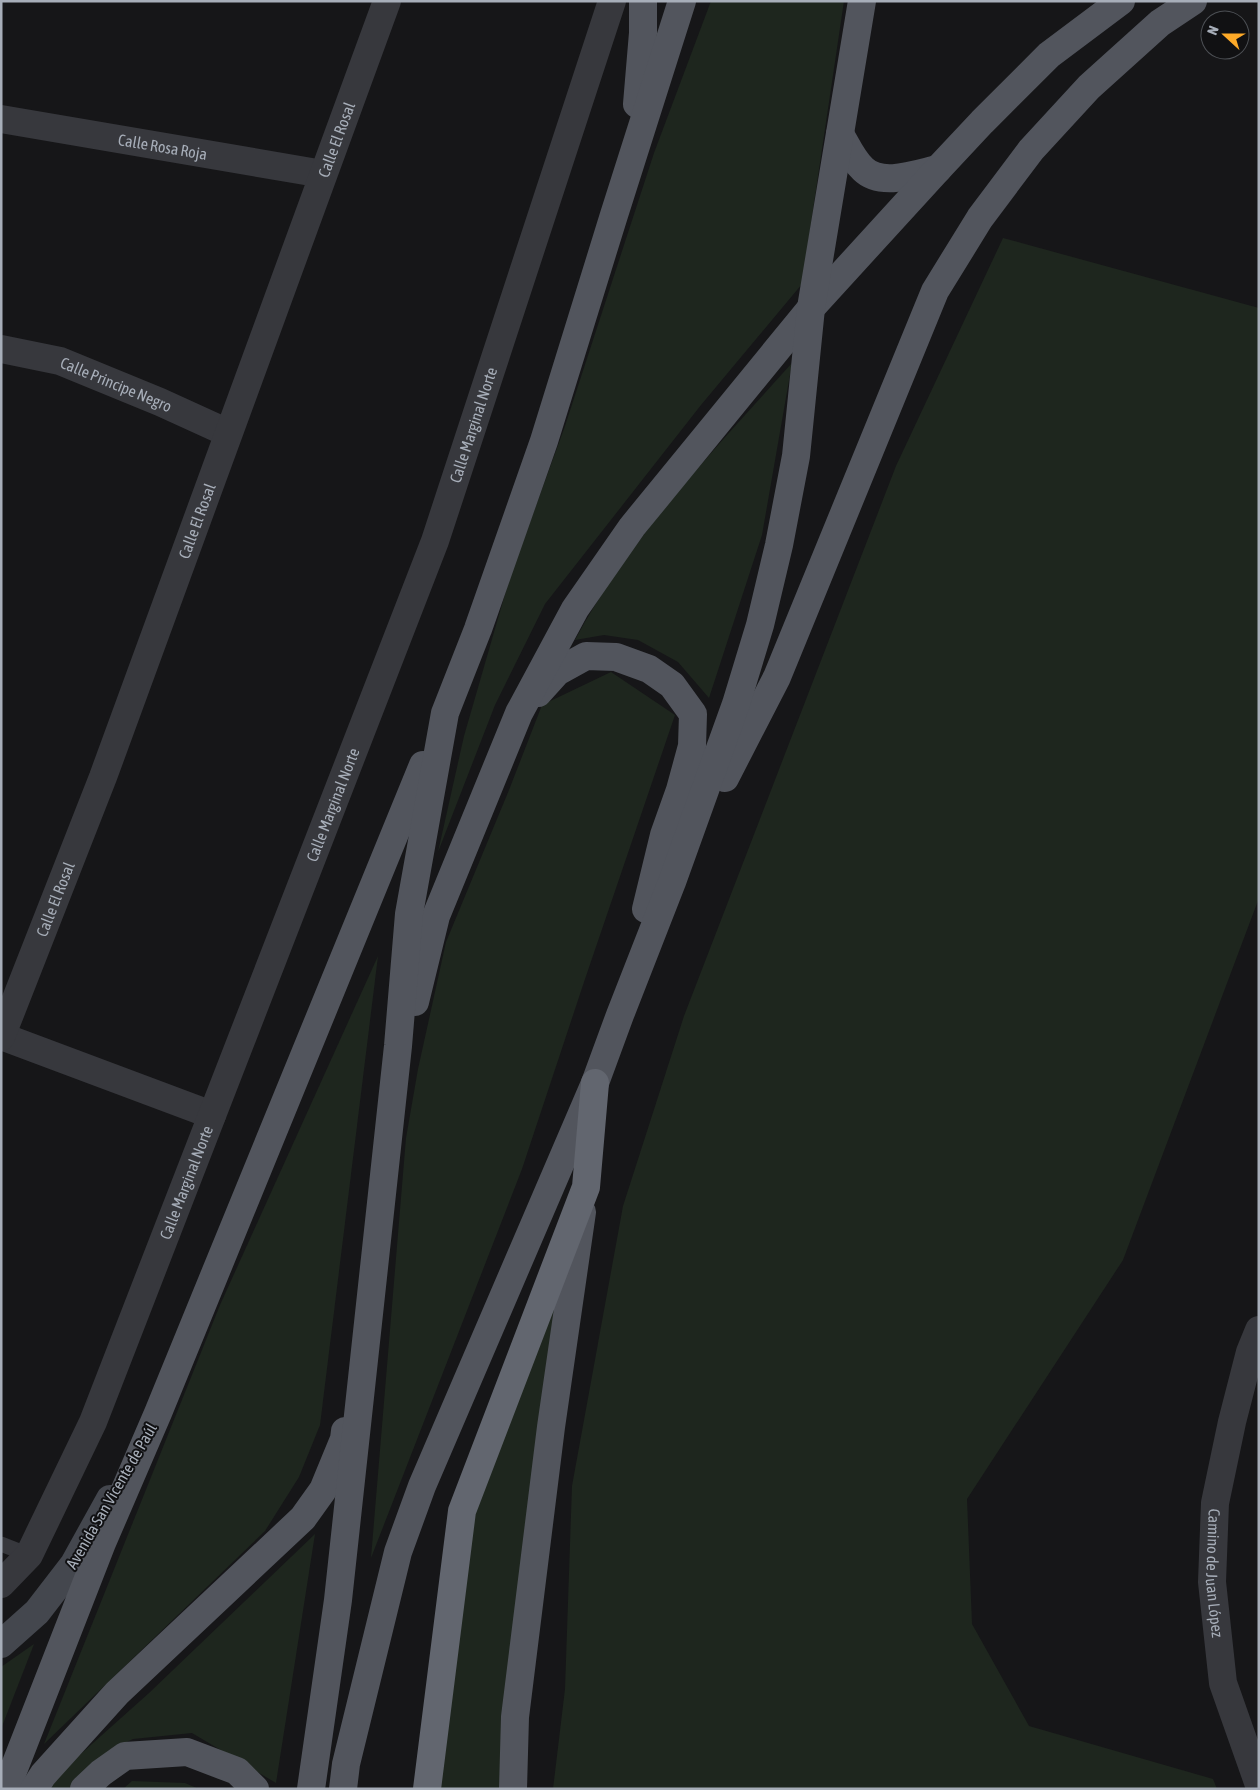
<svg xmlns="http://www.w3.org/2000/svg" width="1260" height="1790" font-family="'Asap Condensed',sans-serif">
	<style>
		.green { fill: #1e261e }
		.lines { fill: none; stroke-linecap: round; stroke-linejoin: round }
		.lane { stroke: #37383d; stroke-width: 15 }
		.street { stroke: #37383d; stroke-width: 28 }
		.secondary { stroke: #44474e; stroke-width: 28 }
		.primary { stroke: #52555d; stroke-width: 28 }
		.highway { stroke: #62666f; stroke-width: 28 }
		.labels { text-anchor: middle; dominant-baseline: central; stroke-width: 4; stroke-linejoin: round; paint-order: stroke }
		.street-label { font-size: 16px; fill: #a7aeb9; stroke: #111113 }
	</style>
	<rect width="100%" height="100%" fill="#161618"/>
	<g class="green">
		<polygon points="711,1 844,1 802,284 701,405 545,604 495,705 438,852 464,736 510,577 565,426 654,153"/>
		<polygon points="1003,238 1259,308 1259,898 1123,1260 967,1499 972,1624 1029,1726 1213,1779 1217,1789 553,1789 565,1689 572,1486 623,1206 684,1016 896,466"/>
		<path d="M792 363 762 535 709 698 678 662 638 640 604 635 575 640C630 537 714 450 792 363Z"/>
		<polygon points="611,672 675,715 584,982 522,1169 371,1558 406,1138 418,1069 446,942 509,790 542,705"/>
		<polygon points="378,956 320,1425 299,1477 265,1531 44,1744 220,1305"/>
		<polygon points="563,1288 503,1789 437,1789 476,1504 510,1377"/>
		<polygon points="315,1534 276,1783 192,1733 133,1739 108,1751 71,1789 49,1789 55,1777 149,1693"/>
		<polygon points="34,1644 1,1729 1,1667"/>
		<polygon points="132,1781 185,1783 199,1789 123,1789"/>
	</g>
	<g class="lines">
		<polyline class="lane" points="1,1544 29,1555"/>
		<g class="street">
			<path id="s1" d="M1 119 323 174"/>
			<path id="s2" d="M1 349 60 361 160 402 228 433"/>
			<polyline points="1,1036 212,1115"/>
			<path id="s3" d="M1 1037 103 777 387 1"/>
			<path id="s4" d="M1259 1330 1250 1352 1232 1422 1215 1503 1212 1582 1223 1683 1259 1785"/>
			<path id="s5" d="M1 1584 29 1555 93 1422 435 541 612 1"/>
		</g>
		<polyline class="secondary" points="1,1644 37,1612 74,1564 110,1499"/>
		<g class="primary">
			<polyline points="637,104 643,33 643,1"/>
			<path d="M840 134C847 146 853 160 863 169 881 187 916 174 938 169"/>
			<polyline points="538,693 557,672 586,656 616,657 649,669 672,685 693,714 692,746 680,790 664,835 646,909"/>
			<polyline points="725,778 777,677 935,291 980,218 1031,150 1089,87 1160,23 1193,1"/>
			<polyline points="415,1002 436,916 519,713 575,609 632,527 811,308 938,169 982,122 1049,55 1121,1"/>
			<polyline points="6,1789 102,1543 158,1413 423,765"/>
			<polyline points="34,1789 43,1775 117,1693 303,1518 323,1490 344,1439 345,1431"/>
			<polyline points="84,1789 101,1773 125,1756 187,1752 237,1771 255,1789"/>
			<polyline points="311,1789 338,1600 398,1046 409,914 445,713 478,629 544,441 614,215 682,1"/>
			<polyline points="343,1789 346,1764 398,1552 422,1486 595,1083 620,1015 672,882 736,704 760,625 779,545 796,456 811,308 862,1"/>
			<polyline points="513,1789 515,1717 551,1427 582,1212"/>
		</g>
		<polyline class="highway" points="427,1789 462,1511 586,1187 595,1083"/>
	</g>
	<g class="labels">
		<g class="street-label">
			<text stroke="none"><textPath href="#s3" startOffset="958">Calle El Rosal</textPath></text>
			<text stroke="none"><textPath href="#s1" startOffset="164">Calle Rosa Roja</textPath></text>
			<text stroke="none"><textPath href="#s2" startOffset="121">Calle Principe Negro</textPath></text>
			<text stroke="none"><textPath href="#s5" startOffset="1255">Calle Marginal Norte</textPath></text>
			<text stroke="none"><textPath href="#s3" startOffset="552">Calle El Rosal</textPath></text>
			<text stroke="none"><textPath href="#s5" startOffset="850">Calle Marginal Norte</textPath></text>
			<text stroke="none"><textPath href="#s3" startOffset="148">Calle El Rosal</textPath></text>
			<text stroke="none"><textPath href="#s5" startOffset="445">Calle Marginal Norte</textPath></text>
			<text transform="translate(111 1496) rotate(-60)">Avenida San Vicente de Paúl</text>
			<text stroke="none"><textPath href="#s4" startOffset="249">Camino de Juan López</textPath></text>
		</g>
	</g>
	<rect width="1260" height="1790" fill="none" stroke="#a7aeb9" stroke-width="5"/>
	<g transform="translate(1225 35) rotate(291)"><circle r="24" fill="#111113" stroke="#4d5055"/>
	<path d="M0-4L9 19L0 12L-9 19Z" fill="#feaa28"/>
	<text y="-8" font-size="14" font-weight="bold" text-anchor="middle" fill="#a7aeb9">N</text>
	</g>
</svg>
